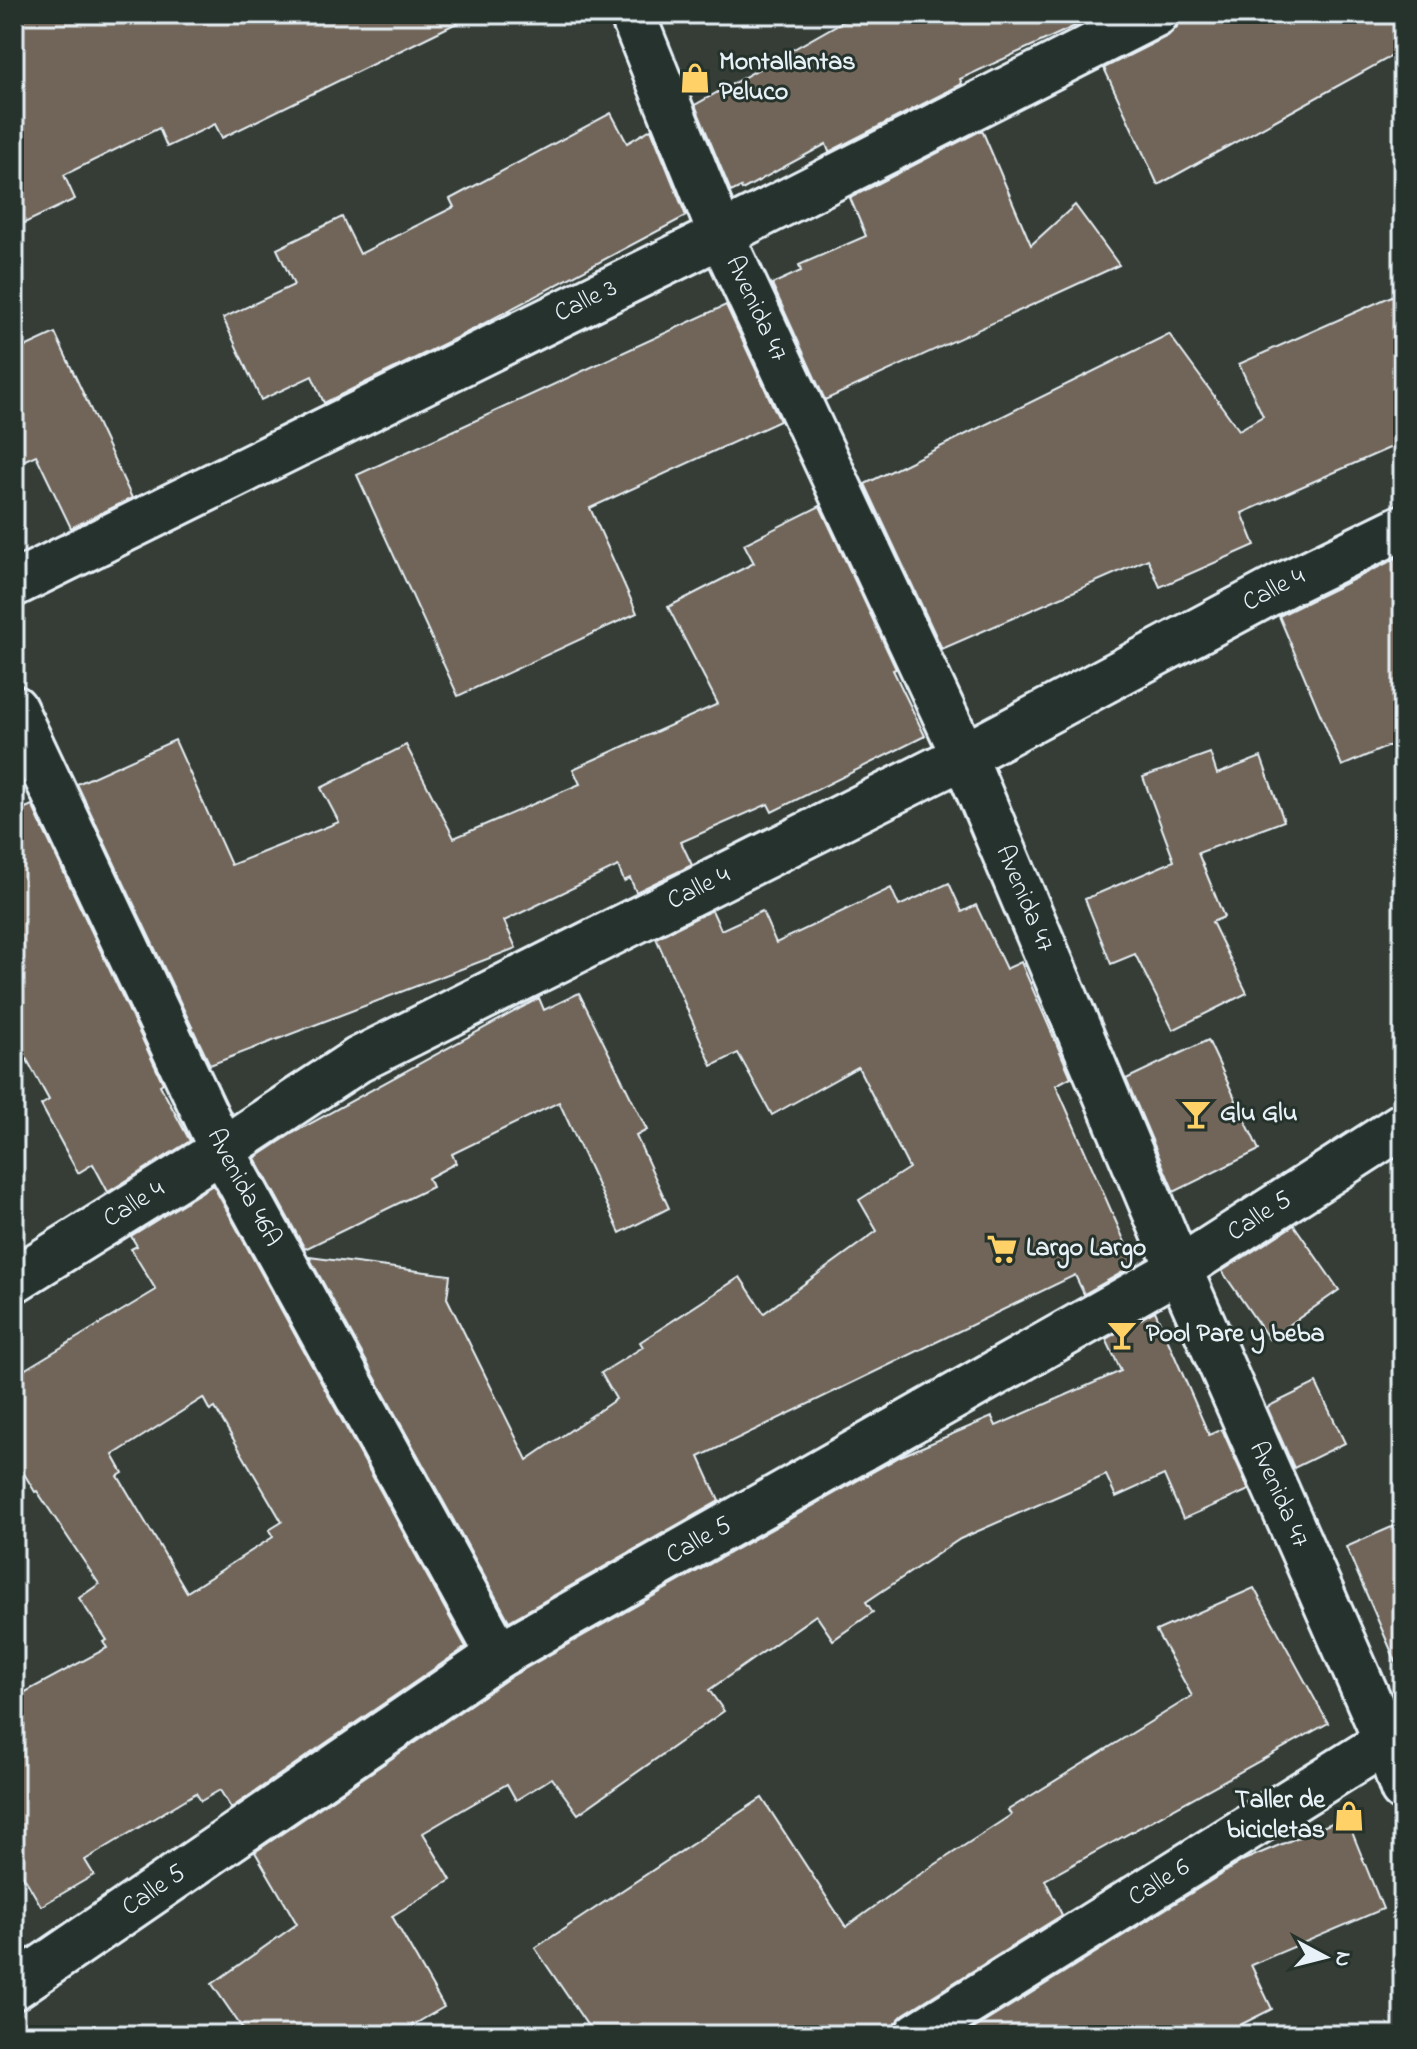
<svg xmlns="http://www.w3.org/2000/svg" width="1417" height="2049" font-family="'Indie Flower',sans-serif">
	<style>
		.building { fill: #706559; stroke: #e8f1f8; stroke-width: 2; fill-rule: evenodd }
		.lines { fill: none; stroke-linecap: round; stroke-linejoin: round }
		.street-casing { stroke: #e8f1f8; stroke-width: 50 }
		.secondary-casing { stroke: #e8f1f8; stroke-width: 50 }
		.street { stroke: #26332d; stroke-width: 44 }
		.secondary { stroke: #26332d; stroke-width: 44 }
		.labels { text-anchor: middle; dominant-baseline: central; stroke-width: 6; stroke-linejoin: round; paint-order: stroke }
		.poi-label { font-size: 26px; font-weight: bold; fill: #e8f1f8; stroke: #26332d; text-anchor: start }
		.street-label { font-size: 26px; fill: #e8f1f8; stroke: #26332d }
	</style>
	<rect width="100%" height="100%" fill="#353d36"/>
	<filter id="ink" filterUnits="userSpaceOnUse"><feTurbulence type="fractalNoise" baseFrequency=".0125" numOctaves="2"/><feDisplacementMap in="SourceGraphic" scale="16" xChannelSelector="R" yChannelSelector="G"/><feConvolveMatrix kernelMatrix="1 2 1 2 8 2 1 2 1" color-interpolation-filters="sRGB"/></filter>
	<g filter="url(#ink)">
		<g class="building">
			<polygon points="14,14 475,14 222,138 215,124 167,147 159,128 64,175 75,199 14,228"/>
			<polygon points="856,14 1101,14 960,79 962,84 829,152 826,144 742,190 741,187 731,192 695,105"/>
			<polygon points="1181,14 1403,14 1403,50 1158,185 1104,68 1168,36 1177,27"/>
			<polygon points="611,113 627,143 651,129 686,216 466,333 324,403 312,376 261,400 223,318 294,285 277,249 342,217 360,254 454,207 450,199"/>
			<polygon points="982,130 1031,245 1075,205 1119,265 825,400 772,284 801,271 799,265 866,236 850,198"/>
			<polygon points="1403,291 1403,442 1242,513 1255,545 1160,587 1148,559 942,649 865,484 1169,334 1239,430 1263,416 1239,364"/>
			<polygon points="726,305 780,421 590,508 637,613 458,696 357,475"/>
			<polygon points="55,333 132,498 71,528 36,455 14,465 14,352"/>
			<polygon points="820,506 896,669 893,670 925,736 772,812 768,804 681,842 692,865 636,892 630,878 624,881 618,866 504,921 516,948 210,1065 77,784 175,740 231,865 339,822 321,788 406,745 454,838 580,784 573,769 718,704 668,607 754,563 744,544"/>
			<polygon points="1403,555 1403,740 1342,766 1279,616"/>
			<polygon points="1210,753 1217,774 1261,757 1284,821 1198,853 1224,917 1212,922 1247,993 1173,1030 1135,954 1111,964 1085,899 1174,861 1143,777"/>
			<polygon points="32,805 163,1083 160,1085 190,1141 108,1192 93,1164 78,1173 41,1105 49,1100 14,1036 14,813"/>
			<polygon points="949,883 962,912 976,905 1006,969 1021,962 1071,1077 1056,1085 1135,1265 1084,1294 1075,1275 699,1457 719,1501 509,1621 309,1257 450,1275 447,1298 527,1460 616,1399 601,1373 643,1347 640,1342 740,1277 764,1313 877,1231 859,1200 909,1168 858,1067 772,1115 738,1053 712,1066 656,938 712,910 721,930 762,911 776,943 891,888 899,906"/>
			<polygon points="579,993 647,1130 636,1136 669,1208 620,1233 559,1102 452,1154 456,1163 428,1178 432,1187 305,1249 255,1158 293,1133 539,998 544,1010"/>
			<polygon points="1208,1040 1259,1150 1174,1192 1126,1079"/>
			<path d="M213 1185 466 1647 231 1808 220 1790 201 1801 196 1793 85 1860 94 1875 41 1906 14 1860V1698L107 1648 103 1642 107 1640 79 1598 99 1584 37 1491 35 1492 14 1457V1376L156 1290 131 1249 137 1246 131 1236ZM203 1398 210 1411 215 1408 282 1522 269 1530 273 1537 187 1592 118 1476 123 1473 113 1455Z"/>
			<polygon points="1294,1225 1339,1290 1269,1339 1222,1271"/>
			<polygon points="1155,1311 1209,1435 1222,1429 1249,1490 1183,1519 1164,1475 1116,1497 1106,1475 960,1539 866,1602 873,1612 833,1640 816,1615 709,1690 724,1711 578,1814 552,1778 516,1800 507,1784 423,1833 451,1880 392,1916 444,2007 396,2035 247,2035 212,1984 297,1924 255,1852 512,1676 901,1456 992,1417 996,1426 1121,1371 1106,1339"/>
			<polygon points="1316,1383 1345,1443 1294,1468 1267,1407"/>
			<polygon points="1403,1522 1403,1678 1346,1547"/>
			<polygon points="1254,1588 1328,1723 1045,1880 1062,1915 904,2014 895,2023 892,2035 594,2035 535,1948 762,1798 846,1927 910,1881 1011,1815 1008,1810 1192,1696 1156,1631"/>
			<polygon points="1346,1817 1383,1909 1251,1965 1272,2009 1220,2035 964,2035 1244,1860"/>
		</g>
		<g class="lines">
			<g class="street-casing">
				<g id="street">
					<path id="s1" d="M14 584 721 235 1156 14"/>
					<path id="s2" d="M14 708 222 1150 499 1655"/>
					<path id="s3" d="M14 1280 222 1150 358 1060 964 756 1284 585 1403 527"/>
					<path id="s4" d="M14 1987 499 1655 1179 1269 1403 1125"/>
					<path id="s5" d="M917 2035 1403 1731"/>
				</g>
			</g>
			<g class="secondary-casing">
				<g id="secondary">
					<path id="s6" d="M632 14 721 235 964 756 1179 1269 1386 1740 1403 1789"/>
				</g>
			</g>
			<use href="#street" class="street"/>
			<use href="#secondary" class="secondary"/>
		</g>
	</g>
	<defs>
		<g id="shop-bare" transform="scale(2.4)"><path d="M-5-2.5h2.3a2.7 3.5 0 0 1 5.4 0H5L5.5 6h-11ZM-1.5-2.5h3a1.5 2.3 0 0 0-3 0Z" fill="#ffd166" stroke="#26332d" stroke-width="2.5" paint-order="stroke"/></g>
		<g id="bar-bare" transform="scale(2.4)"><path d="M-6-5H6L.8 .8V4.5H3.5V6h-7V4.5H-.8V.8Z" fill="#ffd166" stroke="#26332d" stroke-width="2.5" paint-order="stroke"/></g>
		<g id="supermarket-bare" transform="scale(2.4)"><path d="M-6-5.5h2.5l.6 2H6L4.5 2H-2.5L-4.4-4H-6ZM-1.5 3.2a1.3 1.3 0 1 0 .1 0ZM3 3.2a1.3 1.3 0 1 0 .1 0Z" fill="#ffd166" stroke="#26332d" stroke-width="2.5" paint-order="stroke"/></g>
	</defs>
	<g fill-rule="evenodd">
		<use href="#shop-bare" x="695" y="78"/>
		<use href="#bar-bare" x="1196" y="1114"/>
		<use href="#supermarket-bare" x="1002" y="1249"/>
		<use href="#bar-bare" x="1122" y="1335"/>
		<use href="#shop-bare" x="1349" y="1816"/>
	</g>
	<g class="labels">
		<g class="poi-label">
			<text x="719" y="63">Montallantas<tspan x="719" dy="30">Peluco</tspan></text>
			<text x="1220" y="1114">Glu Glu</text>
			<text x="1026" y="1249">Largo Largo</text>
			<text x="1146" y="1335">Pool Pare y beba</text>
			<text x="1325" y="1801" text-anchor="end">Taller de<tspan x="1325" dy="30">bicicletas</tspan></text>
		</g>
		<g class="street-label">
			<text stroke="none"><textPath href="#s1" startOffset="638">Calle 3</textPath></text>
			<text stroke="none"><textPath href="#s6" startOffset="320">Avenida 47</textPath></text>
			<text stroke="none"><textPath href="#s3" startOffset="1438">Calle 4</textPath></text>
			<text stroke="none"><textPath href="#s3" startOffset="790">Calle 4</textPath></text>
			<text stroke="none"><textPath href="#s6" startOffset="968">Avenida 47</textPath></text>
			<text stroke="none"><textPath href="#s2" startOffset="532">Avenida 46A</textPath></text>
			<text stroke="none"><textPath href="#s3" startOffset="142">Calle 4</textPath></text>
			<text stroke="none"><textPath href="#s4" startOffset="1466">Calle 5</textPath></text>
			<text stroke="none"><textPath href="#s6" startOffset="1616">Avenida 47</textPath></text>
			<text stroke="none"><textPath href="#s4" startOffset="818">Calle 5</textPath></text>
			<text stroke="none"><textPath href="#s5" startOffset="286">Calle 6</textPath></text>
			<text stroke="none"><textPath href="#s4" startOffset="170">Calle 5</textPath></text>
		</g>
	</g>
	<rect width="1417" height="2049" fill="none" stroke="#26332d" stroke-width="48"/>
	<rect x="24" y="24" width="1369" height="2001" fill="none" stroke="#e8f1f8" stroke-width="3" filter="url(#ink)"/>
	<g transform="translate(1325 1957) rotate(97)" stroke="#26332d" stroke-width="6" paint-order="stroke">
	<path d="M0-6L14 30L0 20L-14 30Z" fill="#e8f1f8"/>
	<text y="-12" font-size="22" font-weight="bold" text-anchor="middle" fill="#e8f1f8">N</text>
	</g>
</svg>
